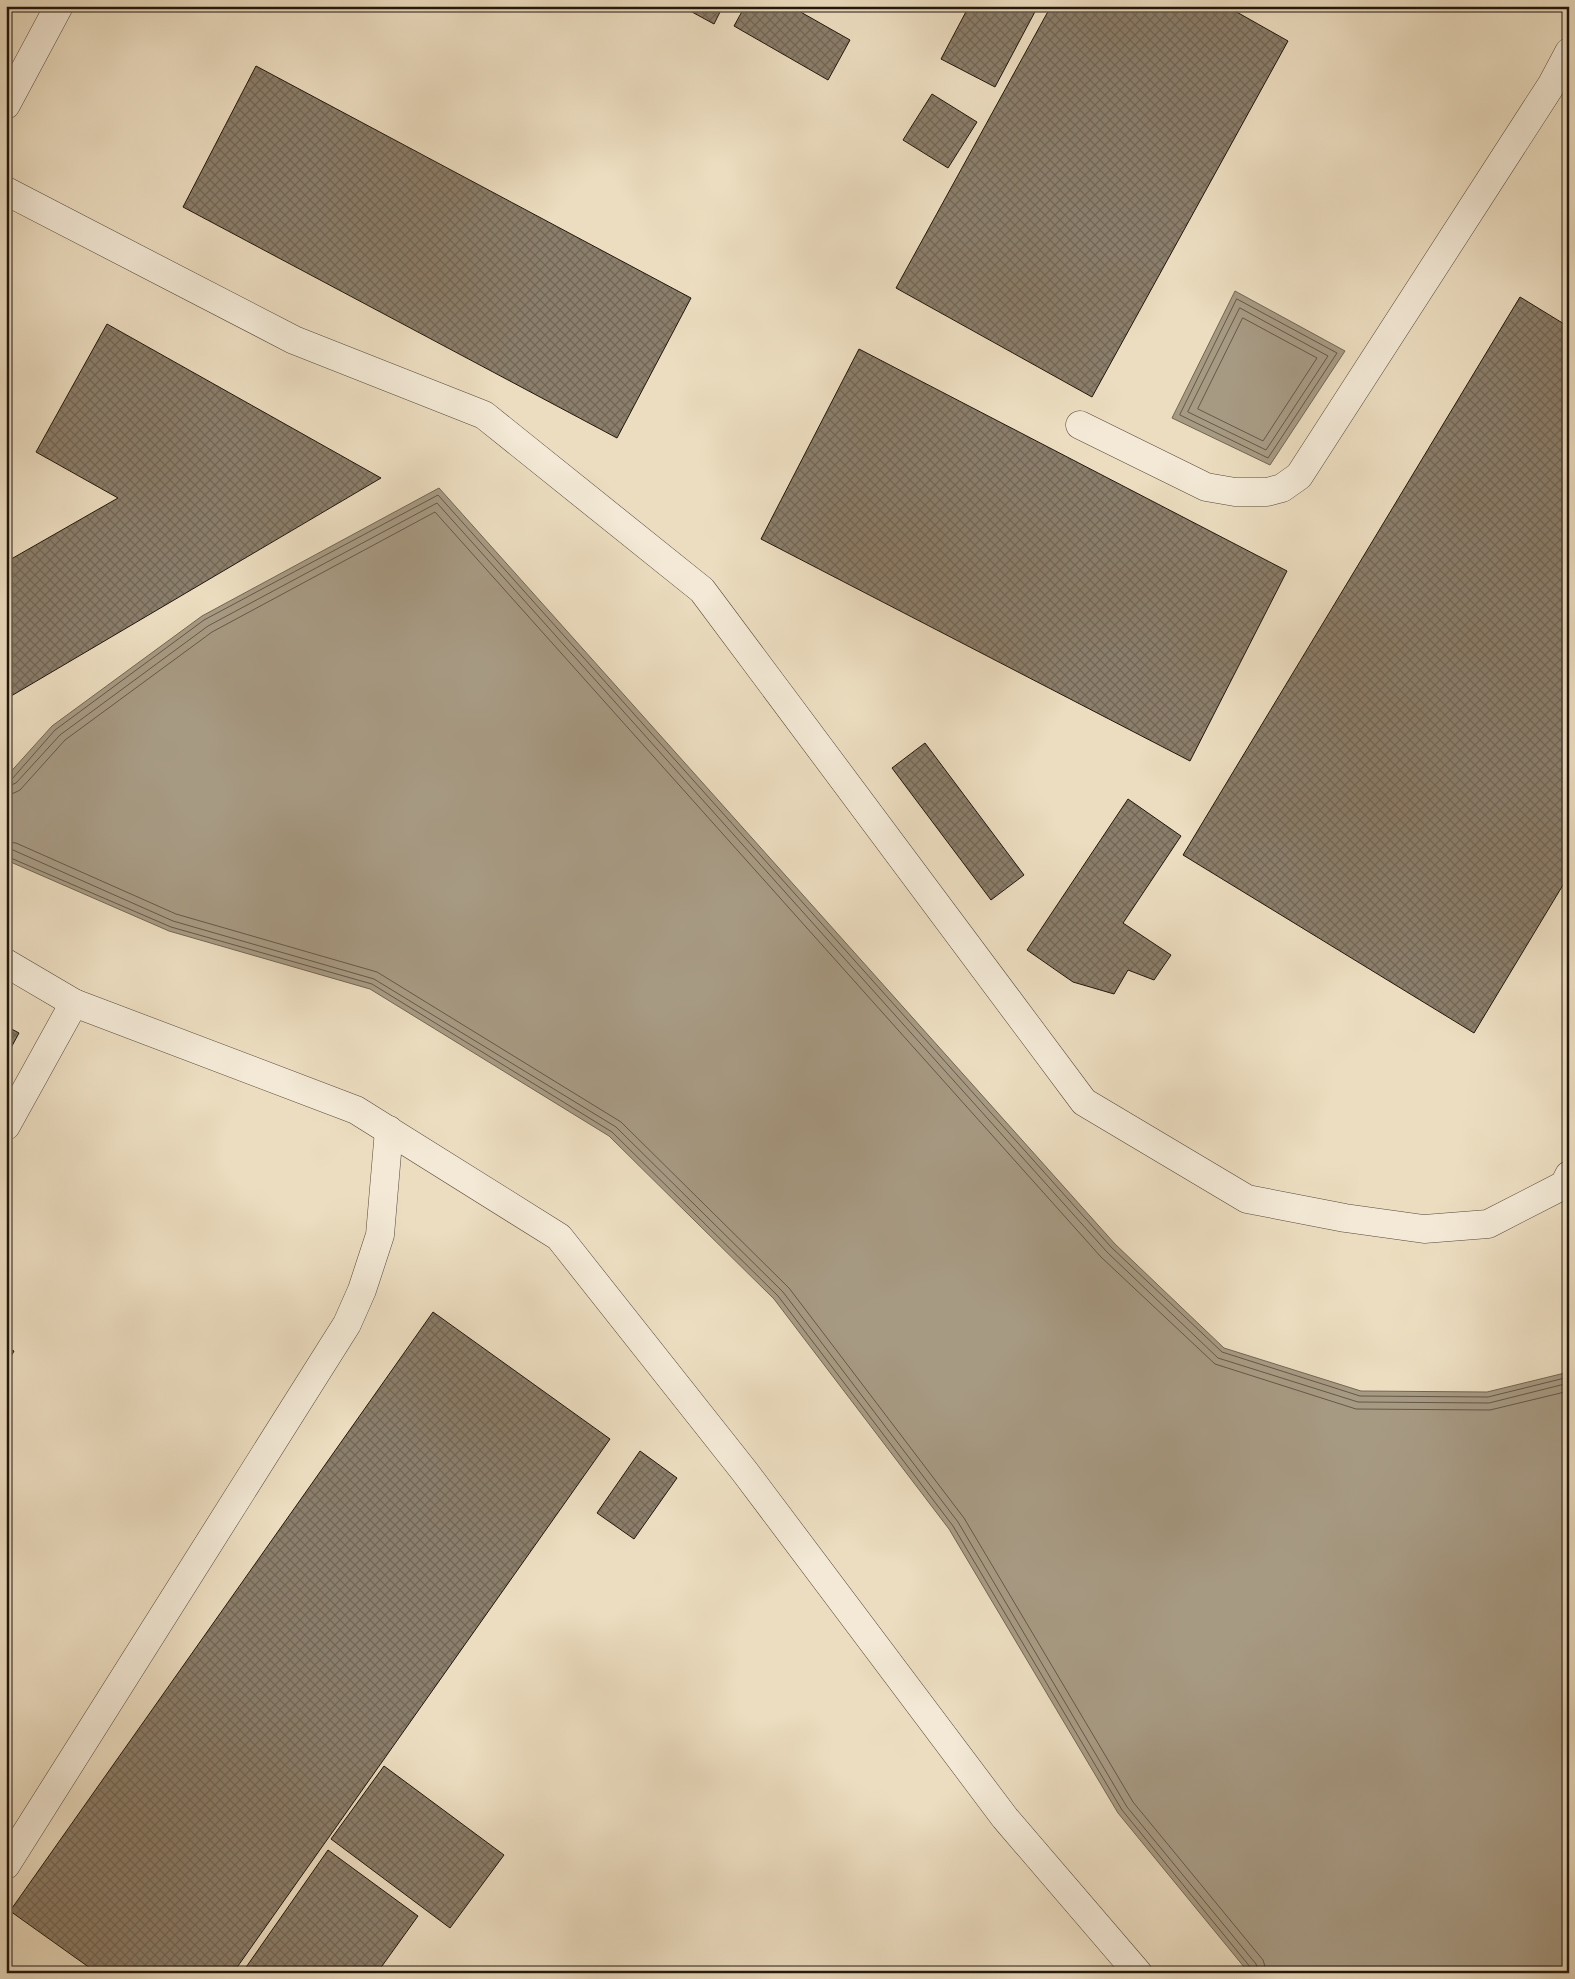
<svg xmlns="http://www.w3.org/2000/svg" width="1575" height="1979" font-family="'IM FELL French Canon',serif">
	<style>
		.water { fill: #a79a83; stroke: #716653 }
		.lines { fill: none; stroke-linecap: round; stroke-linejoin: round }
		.shore { stroke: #645848; stroke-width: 1 }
		.building { fill: url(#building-cross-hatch); stroke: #21170c }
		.minor-casing { stroke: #544839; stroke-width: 29 }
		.minor { stroke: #f3e9d6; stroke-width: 28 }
	</style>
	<defs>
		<pattern id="building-cross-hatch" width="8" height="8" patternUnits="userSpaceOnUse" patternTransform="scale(1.25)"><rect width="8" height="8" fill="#8b7e6a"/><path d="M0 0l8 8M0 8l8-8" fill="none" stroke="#716656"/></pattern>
	</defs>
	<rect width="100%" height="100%" fill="#ecddc0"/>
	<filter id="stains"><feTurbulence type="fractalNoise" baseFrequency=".004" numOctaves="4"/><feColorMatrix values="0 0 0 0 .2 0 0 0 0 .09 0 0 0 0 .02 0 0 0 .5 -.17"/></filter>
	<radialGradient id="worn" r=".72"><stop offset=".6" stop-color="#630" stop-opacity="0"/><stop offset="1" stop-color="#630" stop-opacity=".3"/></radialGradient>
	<g class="water">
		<polygon points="1235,291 1345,351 1270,465 1172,418"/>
		<polygon points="439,488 1115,1244 1224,1348 1361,1391 1487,1392 1569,1372 1569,1973 1249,1973 1118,1813 949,1529 774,1299 609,1136 370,989 169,931 6,860 6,777 52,726 202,616"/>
	</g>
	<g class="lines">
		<g class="shore">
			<polygon points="1237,299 1337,353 1268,458 1180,415"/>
			<polygon points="1240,308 1328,356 1266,450 1188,412"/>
			<polygon points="1243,318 1317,358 1263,441 1198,409"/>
			<polyline points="6,780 12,779 55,730 204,620 438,495 1111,1247 1222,1352 1360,1396 1488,1397 1569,1377"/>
			<polyline points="6,787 16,783 60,735 208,626 437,503 1107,1252 1218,1358 1358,1402 1489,1403 1569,1383"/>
			<polyline points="6,794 14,793 20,790 65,740 212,632 435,512 1101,1257 1215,1364 1356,1409 1490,1410 1569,1391"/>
			<polyline points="6,842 16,843 176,914 377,972 621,1122 789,1288 964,1518 1133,1802 1263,1960 1267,1973"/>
			<polyline points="6,849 13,850 173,921 374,979 616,1127 783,1292 958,1522 1127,1807 1256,1964 1259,1973"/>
			<polyline points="6,856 171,927 372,984 612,1132 778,1296 953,1526 1122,1810 1251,1968 1253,1973"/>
		</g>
	</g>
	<g class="building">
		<polygon points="681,6 723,6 714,24"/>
		<polygon points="745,6 790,6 850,40 828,80 734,26"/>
		<polygon points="969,6 1038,6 995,87 941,59"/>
		<polygon points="1051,6 1226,6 1288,41 1092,397 896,288"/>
		<polygon points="256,66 691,298 617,438 183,207"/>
		<polygon points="932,94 977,122 948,168 903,140"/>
		<polygon points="1520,297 1569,327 1569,875 1474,1033 1183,855"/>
		<polygon points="107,324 381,478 6,699 6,562 118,498 36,452"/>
		<polygon points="859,349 1287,571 1190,761 761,539"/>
		<polygon points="925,743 1024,875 991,900 892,768"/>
		<polygon points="1128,799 1181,836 1123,923 1171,955 1154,980 1128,970 1114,994 1073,982 1027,950"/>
		<polygon points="6,1026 19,1033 6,1057"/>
		<polygon points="433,1312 610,1439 233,1973 97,1973 10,1911"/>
		<polygon points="6,1347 14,1351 6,1366"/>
		<polygon points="640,1451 677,1478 634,1539 597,1513"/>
		<polygon points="384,1766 504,1855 450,1928 331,1839"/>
		<polygon points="328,1850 418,1916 377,1973 242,1973"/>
	</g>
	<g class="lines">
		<g class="minor-casing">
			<g id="minor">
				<polyline points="6,105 59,6"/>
				<polyline points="6,191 294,340 484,415 702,590 1084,1102 1247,1199 1345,1218 1424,1229 1488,1224 1564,1185 1569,1175"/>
				<polyline points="1080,425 1206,487 1235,492 1267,492 1282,488 1299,476 1552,84 1569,52"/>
				<polyline points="6,963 74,1003 356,1110 559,1237 745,1472 1005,1818 1138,1973"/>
				<polyline points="6,1126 74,1003"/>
				<polyline points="6,1865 347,1324 362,1290 380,1235 389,1130"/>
			</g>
		</g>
		<use href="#minor" class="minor"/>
	</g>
	<rect width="1575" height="1979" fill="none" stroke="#ecddc0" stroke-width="25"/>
	<rect x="8" y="8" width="1560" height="1964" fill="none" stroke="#21170c" stroke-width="2.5"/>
	<rect x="12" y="12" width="1550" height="1954" fill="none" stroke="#21170c"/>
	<rect width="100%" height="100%" filter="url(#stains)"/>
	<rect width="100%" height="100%" fill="url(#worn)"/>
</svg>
